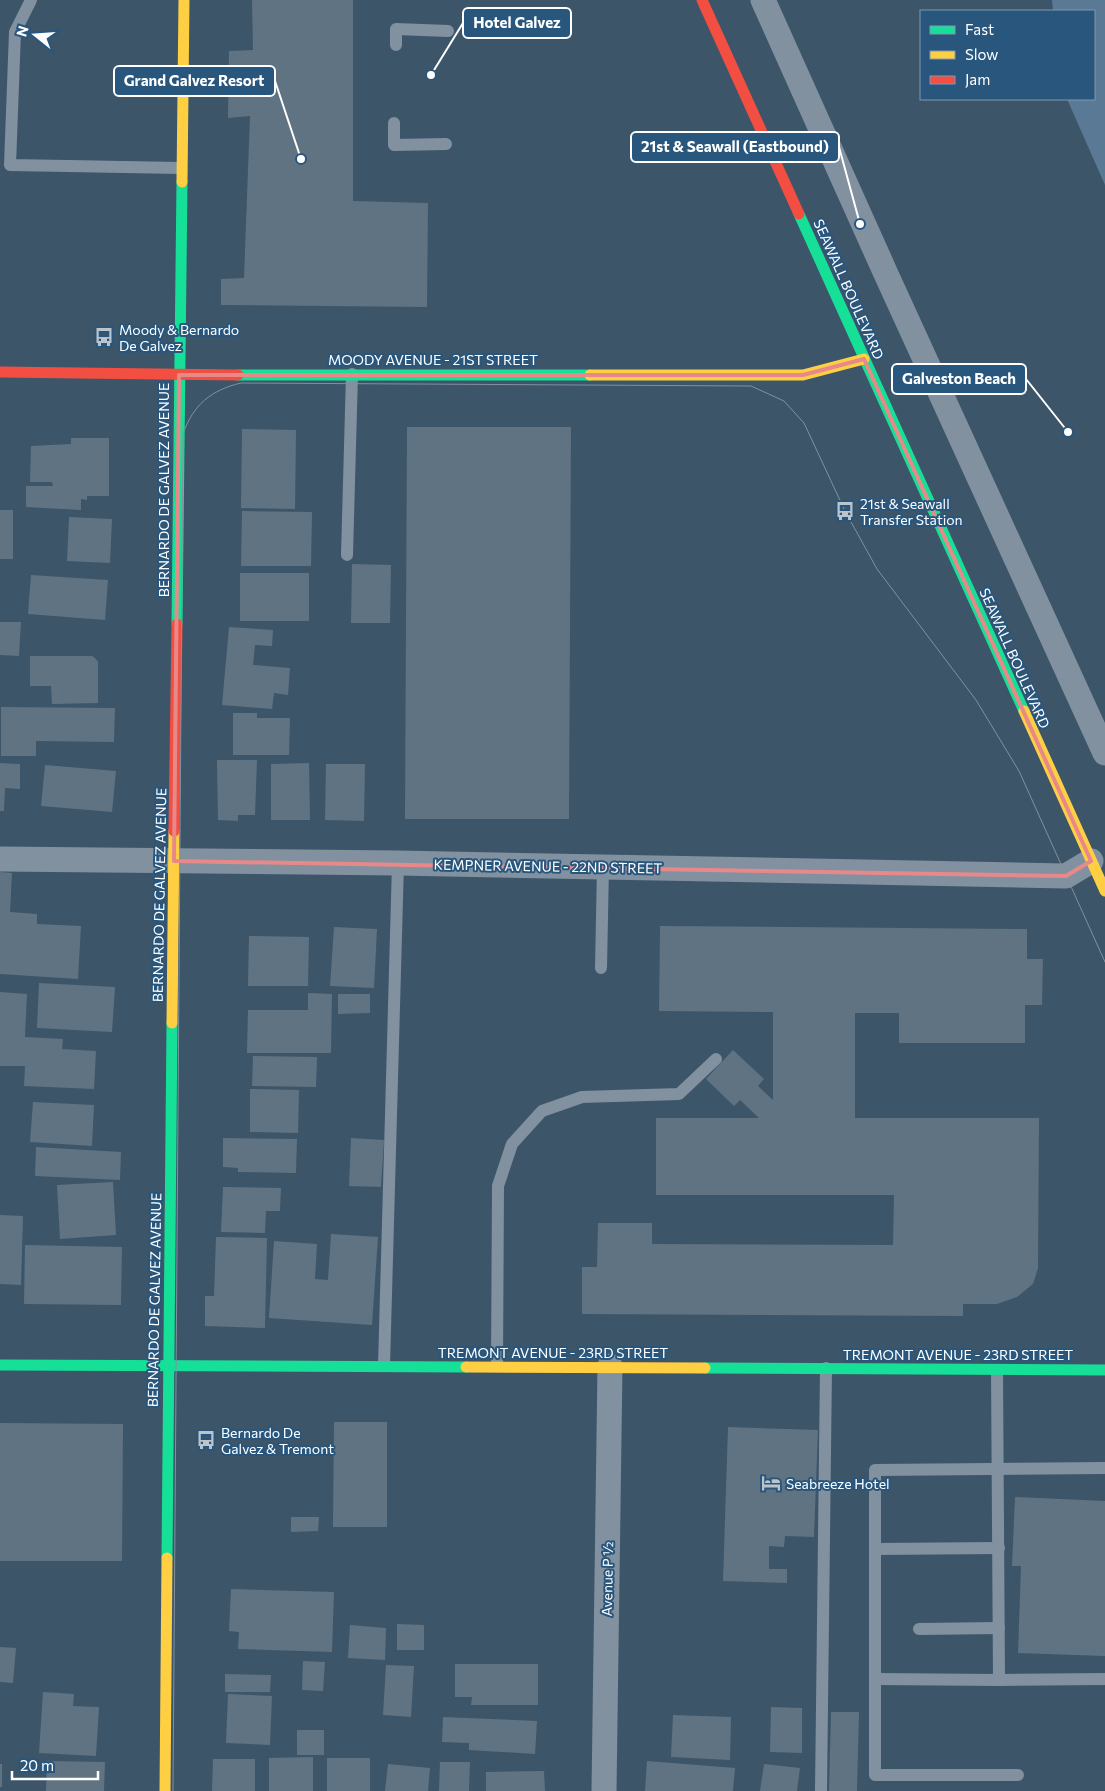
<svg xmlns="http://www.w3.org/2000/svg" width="1105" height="1791" font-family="Commissioner,sans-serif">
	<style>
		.water { fill: #5a7994 }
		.building { fill: #607382 }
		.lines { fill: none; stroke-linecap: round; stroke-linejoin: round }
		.lane { stroke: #8191a0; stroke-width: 12 }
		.street { stroke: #8191a0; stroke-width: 25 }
		.fast { stroke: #16e098; stroke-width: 11 }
		.slow { stroke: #ffcf43; stroke-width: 11 }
		.jam { stroke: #f24e42; stroke-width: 11 }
		.tram { stroke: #8291a0; stroke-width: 1 }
		.marked { fill: none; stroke: #e88989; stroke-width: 4; stroke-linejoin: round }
		.labels { text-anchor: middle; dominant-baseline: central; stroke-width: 4; stroke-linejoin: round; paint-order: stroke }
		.street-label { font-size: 14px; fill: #fff; stroke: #28567d }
		.poi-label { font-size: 14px; fill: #fff; stroke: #28567d; text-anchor: start }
		.leader { fill: none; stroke: #fff; stroke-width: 2 }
		.callout-dot { fill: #fff; stroke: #28567d; stroke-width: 2 }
		.callout { fill: #28567d; stroke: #fff; stroke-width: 2 }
		.callout-label { font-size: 15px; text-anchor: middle; font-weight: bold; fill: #fff }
	</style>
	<rect width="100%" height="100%" fill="#3c5569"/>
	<polygon class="water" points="1052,0 1105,0 1105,185 1067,99 1094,99 1094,11 1053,11"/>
	<g class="building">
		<polygon points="252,0 353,0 353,201 428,203 427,307 221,305 221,279 244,278 250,116 228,118 229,51 253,50"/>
		<polygon points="407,427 571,427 569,819 405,819"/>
		<polygon points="242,429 296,430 295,509 241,508"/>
		<polygon points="71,438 109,438 109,496 87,496 87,500 81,499 81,510 26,507 26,486 53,486 52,482 30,482 31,446 71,444"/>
		<rect x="0" y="510" width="13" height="49"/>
		<polygon points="242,511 312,512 311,566 241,566"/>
		<polygon points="69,517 112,519 110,563 67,561"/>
		<polygon points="352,564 391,565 390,623 351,623"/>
		<rect x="240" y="573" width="69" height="48"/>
		<polygon points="31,575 108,580 105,620 28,614"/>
		<polygon points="0,622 21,622 19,656 0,655"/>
		<polygon points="229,627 273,630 272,646 255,645 253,665 290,668 288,695 274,693 272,709 222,705"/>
		<polygon points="30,656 92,656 95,658 98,662 98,703 52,704 51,686 30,686"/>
		<polygon points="1,707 115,708 114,742 36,741 36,756 1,756"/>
		<polygon points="233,713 257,713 257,718 290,718 289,755 233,755"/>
		<polygon points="217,760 257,760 255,815 238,815 238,821 218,820"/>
		<polygon points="0,763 20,764 20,789 5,788 4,811 0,811"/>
		<polygon points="309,763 310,820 271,820 271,764"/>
		<polygon points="326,764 365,764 364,821 325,820"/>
		<polygon points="45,765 116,771 112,812 41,806"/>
		<polygon points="0,872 12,873 10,912 37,914 37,924 81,926 78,979 0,974"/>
		<polygon points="660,926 1027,929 1027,959 1043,959 1042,1005 1025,1005 1025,1043 899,1043 899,1013 855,1013 855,1118 1039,1118 1038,1268 1033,1284 1017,1297 997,1304 963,1304 963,1316 582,1314 582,1267 597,1267 598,1223 652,1223 652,1244 893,1245 894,1195 656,1195 656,1118 759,1118 740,1100 734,1106 706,1079 733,1050 764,1079 758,1086 773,1100 773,1012 659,1011"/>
		<polygon points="334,927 377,929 374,988 330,986"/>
		<polygon points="249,936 309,937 308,986 248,986"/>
		<polygon points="39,983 115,987 112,1032 37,1028"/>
		<polygon points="0,992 27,994 25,1037 63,1039 62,1049 96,1051 94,1089 24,1086 25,1066 0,1066"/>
		<polygon points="308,993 332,994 331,1053 247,1053 248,1010 308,1010"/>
		<polygon points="338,994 370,994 370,1013 338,1014"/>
		<polygon points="253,1056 317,1057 316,1087 252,1086"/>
		<polygon points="250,1089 299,1090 298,1133 250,1132"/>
		<polygon points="33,1102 94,1105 92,1146 30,1142"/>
		<polygon points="223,1138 297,1139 296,1173 238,1172 238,1168 223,1167"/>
		<polygon points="351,1138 384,1140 381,1187 349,1186"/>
		<polygon points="36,1147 121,1152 120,1180 35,1176"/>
		<polygon points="113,1182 116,1235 60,1239 57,1185"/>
		<polygon points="223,1187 281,1188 280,1211 266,1211 265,1233 221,1232"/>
		<polygon points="0,1215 23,1216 21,1285 0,1284"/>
		<polygon points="331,1234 378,1237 372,1325 269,1318 274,1241 317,1244 315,1279 328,1280"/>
		<polygon points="216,1237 267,1238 265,1328 205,1326 205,1296 214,1296"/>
		<polygon points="25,1245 122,1247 121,1305 24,1304"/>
		<polygon points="334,1422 387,1422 387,1527 333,1527"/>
		<polygon points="0,1423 123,1424 122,1561 0,1561"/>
		<polygon points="728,1427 818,1430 814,1537 785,1536 784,1547 769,1546 769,1569 787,1569 787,1583 723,1581"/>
		<polygon points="1015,1497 1105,1501 1105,1656 1018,1653 1021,1566 1012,1566"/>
		<polygon points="291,1517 319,1517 318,1531 291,1532"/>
		<polygon points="231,1589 334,1592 332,1652 238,1649 239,1632 229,1631"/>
		<polygon points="397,1624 424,1625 424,1650 397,1650"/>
		<polygon points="350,1625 386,1628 385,1660 348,1658"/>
		<polygon points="0,1647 16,1648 13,1683 0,1682"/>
		<polygon points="303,1661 325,1662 323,1691 302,1690"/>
		<polygon points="455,1664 538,1664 538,1705 471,1705 472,1697 455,1697"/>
		<polygon points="386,1665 414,1666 411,1717 383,1715"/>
		<polygon points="225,1674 271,1675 270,1692 225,1692"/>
		<polygon points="43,1692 74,1694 73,1706 99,1707 96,1756 39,1753"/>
		<polygon points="228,1694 272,1696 270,1745 226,1743"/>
		<polygon points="771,1707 802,1708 802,1753 770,1752"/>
		<polygon points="831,1712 859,1712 857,1791 829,1791"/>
		<polygon points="673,1715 731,1717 730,1760 671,1757"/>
		<polygon points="443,1717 537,1721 535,1754 469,1750 469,1743 442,1742"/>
		<rect x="297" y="1730" width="27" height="25"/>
		<polygon points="313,1757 313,1791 269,1791 269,1758"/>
		<rect x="327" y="1758" width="43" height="33"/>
		<polygon points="213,1759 255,1759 255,1791 212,1791"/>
		<polygon points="47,1761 105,1762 104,1791 46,1791"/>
		<polygon points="647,1761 735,1768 733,1791 645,1791"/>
		<polygon points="440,1762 470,1762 469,1791 439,1791"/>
		<rect x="0" y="1764" width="2" height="23"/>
		<polygon points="388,1764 430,1768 428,1791 385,1791"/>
		<polygon points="764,1764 800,1768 797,1791 760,1791"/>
		<polygon points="544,1771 545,1791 486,1791 486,1772"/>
	</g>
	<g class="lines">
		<g class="lane">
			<polyline points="31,0 15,32 10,165 181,168"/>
			<polyline points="396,45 396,29 448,31"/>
			<polyline points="394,123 394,145 446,144"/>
			<polyline points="347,555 352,374"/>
			<polyline points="601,968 603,867"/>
			<polyline points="384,1366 398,863"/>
			<polyline points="497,1366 498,1186 512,1144 542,1111 582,1097 679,1094 716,1059"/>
			<polyline points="997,1370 999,1680 1105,1679"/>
			<polyline points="875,1549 999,1548"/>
			<polyline points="919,1629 999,1628"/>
			<polyline points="875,1679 999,1680"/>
			<polyline points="1018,1775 875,1775 875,1470 1105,1468"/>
			<polyline points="821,1791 826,1368"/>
		</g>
		<g class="street">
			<polyline points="763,0 886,274 1105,753"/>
			<polyline points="0,859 398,863 1066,876 1091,861"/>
			<polyline points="604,1791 610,1366"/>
		</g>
		<g class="fast">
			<polyline points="799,214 1024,711"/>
			<polyline points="238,375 590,375"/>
			<polyline points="177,624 182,182"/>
			<polyline points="0,1365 466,1367"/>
			<polyline points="705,1368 1105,1370"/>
			<polyline points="167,1558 172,1023"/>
		</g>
		<g class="slow">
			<polyline points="182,182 184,0"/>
			<polyline points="590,375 803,375 864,359"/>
			<polyline points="1024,711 1105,891"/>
			<polyline points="172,1023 174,831"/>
			<polyline points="466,1367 705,1368"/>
			<polyline points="165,1791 167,1558"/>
		</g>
		<g class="jam">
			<polyline points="702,0 799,214"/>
			<polyline points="0,372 238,375"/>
			<polyline points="174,831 177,624"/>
		</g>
		<path class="tram" d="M173 1791 183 434C193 405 211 390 241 383L751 386 784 401 804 423 845 511 877 569 976 700 1019 771 1105 962"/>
	</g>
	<path class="marked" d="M864 359 1091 861 1066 876 174 861 179 375H803Z"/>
	<defs>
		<g id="bus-bare" transform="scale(1.5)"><path d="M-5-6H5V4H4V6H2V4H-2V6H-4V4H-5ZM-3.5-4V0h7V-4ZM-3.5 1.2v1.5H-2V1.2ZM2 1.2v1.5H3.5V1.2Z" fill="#bbc4ca" stroke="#28567d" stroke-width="2.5" paint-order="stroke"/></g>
		<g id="hotel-bare" transform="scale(1.5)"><path d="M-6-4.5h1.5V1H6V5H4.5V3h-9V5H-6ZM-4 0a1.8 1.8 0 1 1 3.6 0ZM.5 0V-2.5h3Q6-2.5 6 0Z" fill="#bbc4ca" stroke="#28567d" stroke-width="2.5" paint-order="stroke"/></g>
	</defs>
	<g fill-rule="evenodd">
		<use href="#bus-bare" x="104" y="337"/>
		<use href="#bus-bare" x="845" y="511"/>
		<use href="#bus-bare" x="206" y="1440"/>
		<use href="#hotel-bare" x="771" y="1483"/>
	</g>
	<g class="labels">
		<g class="street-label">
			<text transform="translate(849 289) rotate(66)">SEAWALL BOULEVARD</text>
			<text x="433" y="359">MOODY AVENUE - 21ST STREET</text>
			<text transform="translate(163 490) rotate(-90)">BERNARDO DE GALVEZ AVENUE</text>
			<text transform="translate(1015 658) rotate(66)">SEAWALL BOULEVARD</text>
			<text transform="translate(548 866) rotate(1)">KEMPNER AVENUE - 22ND STREET</text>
			<text transform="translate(159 895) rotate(-89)">BERNARDO DE GALVEZ AVENUE</text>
			<text transform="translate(154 1300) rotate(-89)">BERNARDO DE GALVEZ AVENUE</text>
			<text x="553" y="1352">TREMONT AVENUE - 23RD STREET</text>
			<text x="958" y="1354">TREMONT AVENUE - 23RD STREET</text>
			<text transform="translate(607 1579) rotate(-89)">Avenue P ½</text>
		</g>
		<g class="poi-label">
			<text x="119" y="329">Moody &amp; Bernardo<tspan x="119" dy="16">De Galvez</tspan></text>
			<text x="860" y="503">21st &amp; Seawall<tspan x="860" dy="16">Transfer Station</tspan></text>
			<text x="221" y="1432">Bernardo De<tspan x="221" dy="16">Galvez &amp; Tremont</tspan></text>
			<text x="786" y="1483">Seabreeze Hotel</text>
		</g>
	</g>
	<path class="leader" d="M431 75L463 23M301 159L275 81M860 224L839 147M1068 432L1026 379"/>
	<g class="callout-dot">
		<circle cx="431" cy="75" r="5"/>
		<circle cx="301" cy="159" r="5"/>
		<circle cx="860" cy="224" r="5"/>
		<circle cx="1068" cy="432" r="5"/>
	</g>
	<g class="callout">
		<rect x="463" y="8" width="108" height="30" rx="5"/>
		<rect x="114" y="66" width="161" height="30" rx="5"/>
		<rect x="631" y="132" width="208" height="30" rx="5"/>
		<rect x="892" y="364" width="134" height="30" rx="5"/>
	</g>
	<g class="callout-label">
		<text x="517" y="28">Hotel Galvez</text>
		<text x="194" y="86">Grand Galvez Resort</text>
		<text x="735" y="152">21st &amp; Seawall (Eastbound)</text>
		<text x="959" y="384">Galveston Beach</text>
	</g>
	<rect x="920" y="10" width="175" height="90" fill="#28567d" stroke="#7e9ab1"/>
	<rect x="930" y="26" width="25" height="8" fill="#16e098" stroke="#7e9ab1"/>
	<text x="965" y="35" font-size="15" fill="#ffffff">Fast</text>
	<rect x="930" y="51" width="25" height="8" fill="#ffcf43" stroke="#7e9ab1"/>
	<text x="965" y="60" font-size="15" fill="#ffffff">Slow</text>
	<rect x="930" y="76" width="25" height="8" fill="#f24e42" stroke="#7e9ab1"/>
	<text x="965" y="85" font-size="15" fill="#ffffff">Jam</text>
	<g transform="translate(35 35) rotate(287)" stroke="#28567d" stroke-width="4" paint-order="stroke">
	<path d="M0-4L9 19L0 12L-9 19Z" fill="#ffffff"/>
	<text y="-8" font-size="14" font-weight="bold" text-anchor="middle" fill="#ffffff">N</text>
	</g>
	<path d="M12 1771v8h86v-8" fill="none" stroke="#ffffff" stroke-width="2.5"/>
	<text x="20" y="1771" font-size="15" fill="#ffffff" stroke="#28567d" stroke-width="4" paint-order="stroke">20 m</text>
</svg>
